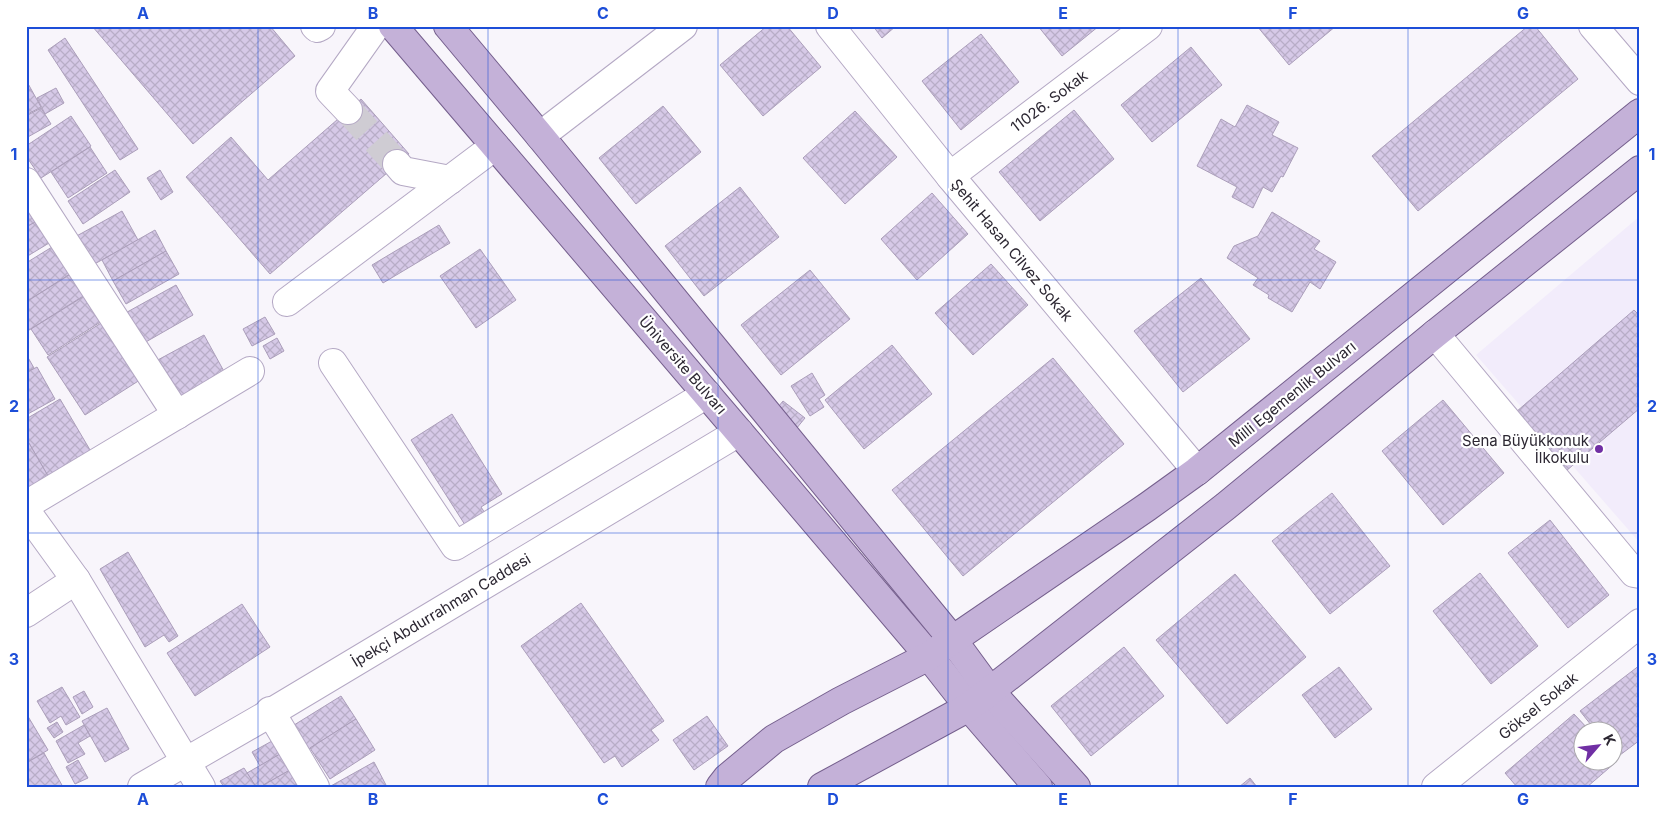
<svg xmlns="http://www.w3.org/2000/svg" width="1666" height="813" font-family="Inter,sans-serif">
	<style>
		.built { fill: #f2ecfb }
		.building { fill: url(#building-cross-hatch); stroke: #ab9eba }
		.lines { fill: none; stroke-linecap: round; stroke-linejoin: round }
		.minor-tunnel { stroke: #cfccd3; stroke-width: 28; stroke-dasharray: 28 14; stroke-linecap: butt }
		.minor-casing { stroke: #b4a8c4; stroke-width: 30 }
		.major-casing { stroke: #755f8d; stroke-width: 30 }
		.minor { stroke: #fff; stroke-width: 28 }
		.major { stroke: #c4b1d8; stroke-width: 28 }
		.grid { fill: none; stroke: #1d4ed8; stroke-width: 1; stroke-opacity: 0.55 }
		.poi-dot { fill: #702fa4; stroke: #fff; stroke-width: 2 }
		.labels { text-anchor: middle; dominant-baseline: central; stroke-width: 4.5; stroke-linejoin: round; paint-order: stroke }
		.street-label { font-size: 15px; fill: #2c2732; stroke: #fff }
		.poi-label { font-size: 15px; fill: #2c2732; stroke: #fff; text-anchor: end }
		.neatline { fill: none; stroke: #1d4ed8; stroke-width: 2 }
		.grid-label { font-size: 16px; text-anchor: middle; font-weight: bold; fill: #1d4ed8 }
	</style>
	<defs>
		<pattern id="building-cross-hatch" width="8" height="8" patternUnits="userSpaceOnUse" patternTransform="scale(1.25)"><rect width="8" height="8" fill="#d6c9e7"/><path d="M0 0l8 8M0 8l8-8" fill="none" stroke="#b8adc7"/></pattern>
	</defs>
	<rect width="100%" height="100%" fill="#f8f5fb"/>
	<polygon class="built" points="1640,216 1640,543 1476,355"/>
	<g class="building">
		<polygon points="92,26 270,26 295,56 193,144"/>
		<polygon points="767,26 787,26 821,67 763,116 720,65"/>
		<polygon points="873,26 896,26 882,38"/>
		<polygon points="1038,26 1099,26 1062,56"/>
		<polygon points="1257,26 1336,26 1289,65"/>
		<polygon points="1528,26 1535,26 1578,79 1418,211 1372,156"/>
		<polygon points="981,34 1019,82 961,130 922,81"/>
		<polygon points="65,38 138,149 120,160 48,50"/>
		<polygon points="1191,47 1222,85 1152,142 1121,105"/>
		<polygon points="26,80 41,107 26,115"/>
		<polygon points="56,88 64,103 45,114 37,98"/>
		<polygon points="361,99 409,154 270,274 186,177 231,137 268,180"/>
		<polygon points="1247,105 1279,122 1272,135 1298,148 1283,177 1281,176 1272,192 1263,187 1253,208 1232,197 1237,187 1197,166 1221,119 1235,127"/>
		<polygon points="663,106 701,152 636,204 599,158"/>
		<polygon points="41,108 51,124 26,138 26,116"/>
		<polygon points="1074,110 1114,159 1040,221 999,172"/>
		<polygon points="855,111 897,157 845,204 803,158"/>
		<polygon points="71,116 91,146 41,178 26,156 26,146"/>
		<polygon points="90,147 107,173 68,198 51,172"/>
		<polygon points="115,170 130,192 83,224 68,201"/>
		<polygon points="160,170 173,192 161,200 147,178"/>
		<polygon points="740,187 779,237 704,296 665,246"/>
		<polygon points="932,193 968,234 917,280 881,239"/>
		<polygon points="26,194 41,219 26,227"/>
		<polygon points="122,211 138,240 89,267 73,238"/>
		<polygon points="1272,212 1320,241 1314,249 1336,262 1320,289 1310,282 1292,312 1268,298 1269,295 1253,285 1258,278 1227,258 1234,246 1258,236"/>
		<polygon points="41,219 59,237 26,257 26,227"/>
		<polygon points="439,225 450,243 383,283 372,265"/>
		<polygon points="155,230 166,251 113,281 102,260"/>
		<polygon points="52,247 70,274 26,302 26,263"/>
		<polygon points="480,249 516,300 476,328 440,276"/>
		<polygon points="166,251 179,274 126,304 113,281"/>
		<polygon points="991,264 1028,305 973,355 935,313"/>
		<polygon points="810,270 850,319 781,375 741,325"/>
		<polygon points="74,272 88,293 26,332 26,302"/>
		<polygon points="1201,278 1250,339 1183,392 1134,331"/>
		<polygon points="176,285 193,315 137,347 120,316"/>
		<polygon points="94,290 110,316 48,355 31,329"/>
		<polygon points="1634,310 1640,316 1640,408 1566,471 1516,412"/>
		<polygon points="265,317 275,334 252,346 243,329"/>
		<polygon points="106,320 143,378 85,415 47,357"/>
		<polygon points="204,335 226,375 177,403 154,362"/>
		<polygon points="277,338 284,351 270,359 263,346"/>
		<polygon points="892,345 932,394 864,449 825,400"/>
		<polygon points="26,354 34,368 26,373"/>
		<polygon points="1053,358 1124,444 963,576 892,490"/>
		<polygon points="37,367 55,399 26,415 26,373"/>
		<polygon points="812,373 825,395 819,399 824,407 810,416 791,386"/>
		<polygon points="60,399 93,455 48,476 26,438 26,419"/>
		<polygon points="1443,400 1504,473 1443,525 1382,451"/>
		<polygon points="783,401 805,418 796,429 774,412"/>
		<polygon points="452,414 502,494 481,507 487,516 467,528 411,440"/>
		<polygon points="26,438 48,476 26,489"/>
		<polygon points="1332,493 1390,566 1330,614 1272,541"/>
		<polygon points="1550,520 1609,595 1568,628 1508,553"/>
		<polygon points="128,552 178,636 169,642 164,635 145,647 100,569"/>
		<polygon points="1480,573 1538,646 1491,684 1433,611"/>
		<polygon points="1235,574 1306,657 1227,724 1156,640"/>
		<polygon points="581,603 664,721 651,730 659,740 622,767 615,756 604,763 521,646"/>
		<polygon points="242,604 270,647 195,696 167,653"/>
		<polygon points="1124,647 1164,696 1091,756 1051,706"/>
		<polygon points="1640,665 1640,740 1616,758 1614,755 1614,730 1595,730 1580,711"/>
		<polygon points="1339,667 1372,709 1335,738 1302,695"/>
		<polygon points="62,687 80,717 66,725 61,716 50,723 37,701"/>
		<polygon points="84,691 93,707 82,714 73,697"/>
		<polygon points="341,696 356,719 301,754 286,730"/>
		<polygon points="107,708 129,749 105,762 82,721"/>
		<polygon points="26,713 48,750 26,763"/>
		<polygon points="1574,714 1589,730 1584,730 1584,760 1614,759 1616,762 1587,787 1517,787 1505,773"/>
		<polygon points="707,716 728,746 694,770 673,740"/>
		<polygon points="356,719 375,750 330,779 310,748"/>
		<polygon points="57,722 63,732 54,738 47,728"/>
		<polygon points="84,725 90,736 78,743 85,754 68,763 56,741"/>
		<polygon points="272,741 280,754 260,766 252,752"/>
		<polygon points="44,753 63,787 26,787 26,763"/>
		<polygon points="280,754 290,770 260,787 256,787 247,773"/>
		<polygon points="78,760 88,778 75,784 66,767"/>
		<polygon points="374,762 387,787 329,787"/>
		<polygon points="244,768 256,787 224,787 220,781"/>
		<polygon points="290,770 300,787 260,787"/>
		<polygon points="1250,778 1257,787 1239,787"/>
	</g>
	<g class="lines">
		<polyline class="minor-tunnel" points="348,110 397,164"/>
		<g class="minor-casing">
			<g id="minor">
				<polyline points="315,26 317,28 321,26"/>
				<polyline points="830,26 950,176 1197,471"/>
				<polyline points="1593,26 1640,81"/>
				<polyline points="348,110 330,91 376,26"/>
				<polyline points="540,136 683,26"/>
				<polyline points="397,164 403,171 450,180"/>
				<polyline points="950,176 1148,26"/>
				<polyline points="26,182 177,415"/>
				<polyline points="287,302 495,146"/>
				<polyline points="1435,334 1634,573 1640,574"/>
				<polyline points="333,363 455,546 707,394"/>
				<polyline points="26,505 250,371"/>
				<polyline points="26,511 76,580 201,787"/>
				<polyline points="26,613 76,580"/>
				<polyline points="270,711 315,787"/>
				<polyline points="142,787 265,716 739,432"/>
				<polyline points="1436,787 1640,623"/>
			</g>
		</g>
		<g class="major-casing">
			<g id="major">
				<polyline points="393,26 739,432 929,656 969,707 1038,787"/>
				<polyline points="448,26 540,136 952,639 990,691 1076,787"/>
				<polyline points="720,787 727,778 774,739 841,701 929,656 1147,507 1197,471 1640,113"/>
				<polyline points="822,787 969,707 990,691 1226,506 1435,334 1640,170"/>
			</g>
		</g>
		<use href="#minor" class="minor"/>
		<use href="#major" class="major"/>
	</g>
	<path class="grid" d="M258 26V787M488 26V787M718 26V787M948 26V787M1178 26V787M1408 26V787M26 280H1640M26 533H1640"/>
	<circle class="poi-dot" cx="1599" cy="449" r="5"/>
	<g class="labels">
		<g class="street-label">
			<text transform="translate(1049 101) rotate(-37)">11026. Sokak</text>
			<text transform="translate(1012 250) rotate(50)">Şehit Hasan Cilvez Sokak</text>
			<text transform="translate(683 365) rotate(49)">Üniversite Bulvarı</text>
			<text transform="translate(1292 394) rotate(-39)">Milli Egemenlik Bulvarı</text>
			<text transform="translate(441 610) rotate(-31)">İpekçi Abdurrahman Caddesi</text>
			<text transform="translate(1538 706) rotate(-39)">Göksel Sokak</text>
		</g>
		<g class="poi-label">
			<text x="1589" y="440">Sena Büyükkonuk<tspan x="1589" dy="17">İlkokulu</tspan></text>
		</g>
	</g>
	<rect width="1666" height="813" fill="none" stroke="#ffffff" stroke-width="55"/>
	<g transform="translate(1598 746) rotate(62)"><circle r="24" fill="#ffffff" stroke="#aba9ad"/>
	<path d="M0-4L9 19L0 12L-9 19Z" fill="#702fa4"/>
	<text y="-8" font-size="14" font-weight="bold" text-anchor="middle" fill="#2c2732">K</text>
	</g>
	<rect x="28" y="28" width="1610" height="758" class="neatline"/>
	<g class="grid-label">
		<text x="143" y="19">A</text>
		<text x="373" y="19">B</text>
		<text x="603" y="19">C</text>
		<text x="833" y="19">D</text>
		<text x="1063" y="19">E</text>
		<text x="1293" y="19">F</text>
		<text x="1523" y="19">G</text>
		<text x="14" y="160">1</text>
		<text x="1652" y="160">1</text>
		<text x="14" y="412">2</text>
		<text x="1652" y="412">2</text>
		<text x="14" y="665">3</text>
		<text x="1652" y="665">3</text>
		<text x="143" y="805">A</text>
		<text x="373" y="805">B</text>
		<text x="603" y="805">C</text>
		<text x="833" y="805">D</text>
		<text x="1063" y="805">E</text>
		<text x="1293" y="805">F</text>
		<text x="1523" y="805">G</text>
	</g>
</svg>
